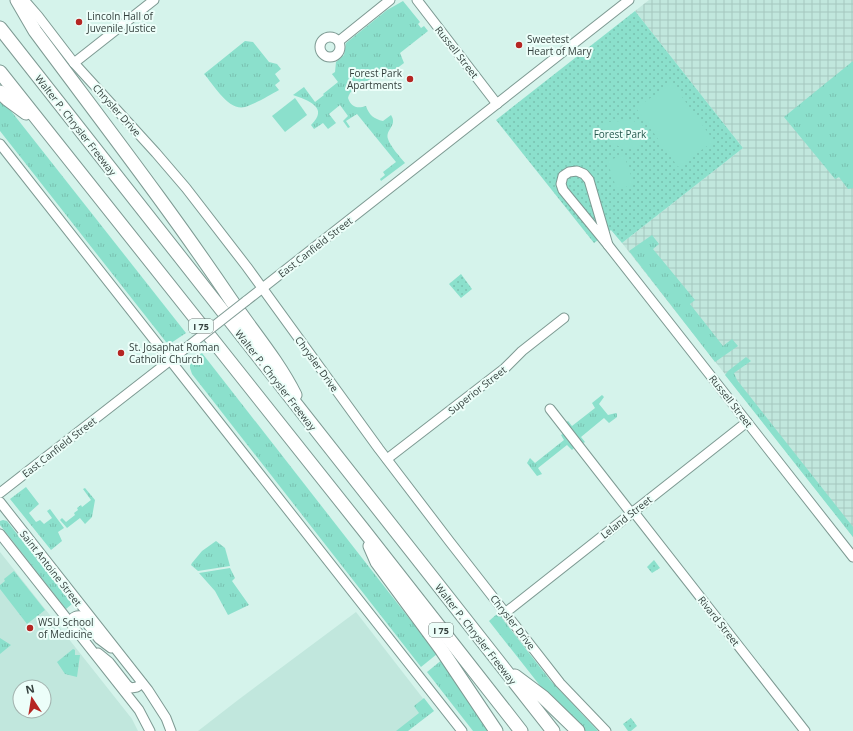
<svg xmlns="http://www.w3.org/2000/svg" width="853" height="731" font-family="'Open Sans',sans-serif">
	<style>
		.built { fill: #c1e7dd; fill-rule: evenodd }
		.industrial { fill: url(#industrial-grid) }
		.grass { fill: url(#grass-tufts) }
		.park { fill: url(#park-dots) }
		.pitch { fill: #8be0cc }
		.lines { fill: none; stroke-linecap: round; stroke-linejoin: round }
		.minor-casing { stroke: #7e9a93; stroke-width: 11 }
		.highway-casing { stroke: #7e9a93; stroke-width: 15 }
		.minor { stroke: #fff; stroke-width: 9 }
		.highway { stroke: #fff; stroke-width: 13 }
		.minor-bridge-casing { stroke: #7e9a93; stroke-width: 11; stroke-linecap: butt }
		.minor-bridge { stroke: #fff; stroke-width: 9 }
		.poi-dot { fill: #b52522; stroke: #ecfef9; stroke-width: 1.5 }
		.labels { text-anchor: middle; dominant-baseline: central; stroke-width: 4; stroke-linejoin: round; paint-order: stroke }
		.shield { fill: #ecfef9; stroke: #6b7975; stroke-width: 1 }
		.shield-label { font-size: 9px; font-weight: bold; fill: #34403d }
		.poi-label { font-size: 10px; fill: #34403d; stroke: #ecfef9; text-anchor: start }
		.street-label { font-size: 10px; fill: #34403d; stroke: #ecfef9 }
		.park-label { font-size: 10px; fill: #275a4f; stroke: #ecfef9 }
	</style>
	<defs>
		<pattern id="industrial-grid" width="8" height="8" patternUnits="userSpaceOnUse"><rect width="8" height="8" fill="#c1e7dd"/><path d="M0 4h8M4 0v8" fill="none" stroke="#a6c7bf"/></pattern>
		<pattern id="grass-tufts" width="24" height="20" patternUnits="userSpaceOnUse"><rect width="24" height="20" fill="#8be0cc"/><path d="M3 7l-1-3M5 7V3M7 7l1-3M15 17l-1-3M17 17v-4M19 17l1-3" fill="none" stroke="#79c1b0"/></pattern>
		<pattern id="park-dots" width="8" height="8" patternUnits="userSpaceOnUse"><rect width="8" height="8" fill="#8be0cc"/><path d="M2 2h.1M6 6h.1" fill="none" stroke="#79c1b0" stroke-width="1.8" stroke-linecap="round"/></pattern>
	</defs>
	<rect width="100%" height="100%" fill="#d5f3eb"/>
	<g class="built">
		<path d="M0 552 132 719 138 731H0ZM20 687H44V711H20Z"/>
		<polygon points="356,612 432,710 405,731 198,731 238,700"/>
	</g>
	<polygon class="industrial" points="649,0 853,0 853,537 622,243 743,148 635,11"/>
	<g class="grass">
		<path d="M403 1 420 22 418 24 421 28 424 26 428 31 400 53 404 63 384 78 380 74C369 82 352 84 348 98 351 107 357 109 366 106 369 115 374 119 383 121L391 115C398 126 385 129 388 139 390 146 400 157 405 163L381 181 380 179 385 175 383 172 396 162 357 114 346 121 350 127 348 128 343 121 348 116 340 105 329 114 336 123 328 129 323 123 314 129 311 125C330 107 307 100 293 95L304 87 315 102 324 95 323 94 338 82 332 74 335 72 336 62 344 55 346 43 387 10Z"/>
		<path d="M245 41 253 42 269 62 277 64 281 69 275 74 280 81 275 85 279 90C270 95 255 104 245 107 228 111 214 85 204 74Z"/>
		<polygon points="853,61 853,188 848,189 839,177 835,179 784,117"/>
		<polygon points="0,97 186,333 171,343 166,342 0,131"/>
		<polygon points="652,235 659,244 653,249 695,300 690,304 723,346 732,339 738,346 715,362 629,251"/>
		<polygon points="202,353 437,654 421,667 192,374 190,368 190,362"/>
		<polygon points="746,357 751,361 734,373 737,380 853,527 853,537 725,375 728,371"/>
		<polygon points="602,395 604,397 599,404 608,415 616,413 617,414 617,417 609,423 604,418 581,437 585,442 582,444 565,423 568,421 572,426 595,408 592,403"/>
		<polygon points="564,433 575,447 572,450 567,445 538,468 542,474 537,476 527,463 530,458 535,463 564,440 561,435"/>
		<polygon points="26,487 39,504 29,513 36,522 40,520 44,524 52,518 47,511 50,509 64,528 58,532 62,541 51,550 10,499"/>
		<polygon points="85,488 95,500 92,517 85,524 80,518 67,528 60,520 62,518 66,522 75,515 74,513 78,510 77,508 81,505 82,507 91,500 83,489"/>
		<polygon points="3,520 7,521 72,604 66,609 0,525 0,521"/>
		<polygon points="216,541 225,548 230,566 198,571 191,565 192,563 202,551"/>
		<polygon points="230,568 235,578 232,581 249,605 228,615 215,591 199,573"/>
		<polygon points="14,571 45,610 27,624 0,589 0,585 5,581 4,579"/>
		<polygon points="498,613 550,680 598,731 583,731 581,729 577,721 545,692 489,621"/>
		<polygon points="0,638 11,645 0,654"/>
		<polygon points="73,649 75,650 75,655 80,655 77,677 65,674 57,662"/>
		<polygon points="443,659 488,731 473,731 427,672"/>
		<polygon points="424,698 434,711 408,731 396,731 419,713 414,706"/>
	</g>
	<g class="park">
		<polygon points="635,11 743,148 622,243 611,230 594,243 496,120"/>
		<polygon points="461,274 472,289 461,298 449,284"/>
		<polygon points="654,560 660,568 652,573 647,567"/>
		<polygon points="631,718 637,726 631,731 628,731 623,724"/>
	</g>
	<g class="pitch">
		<polygon points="672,83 714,141 678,167 636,108"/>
		<polygon points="295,98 307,115 285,132 272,116"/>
		<path d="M630 120C655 125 646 160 616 145 610 141 606 139 602 133L603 126 609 122Z"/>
		<polygon points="624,155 634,184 617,190 607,161"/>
	</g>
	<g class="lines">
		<g class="minor-casing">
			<g id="minor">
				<polyline points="24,0 38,16 74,63 156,153 186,188 247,267 379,449 450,542 560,683 606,731"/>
				<polyline points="417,0 497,104"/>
				<circle cx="330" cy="47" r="10"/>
				<polyline points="339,41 390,0"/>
				<polyline points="74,63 154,0"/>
				<polyline points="0,144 462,731"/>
				<polygon points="577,171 584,174 589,180 608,245 563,190 561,184 563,176 569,172"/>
				<polyline points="608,245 853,557"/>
				<polyline points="246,301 629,0"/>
				<polyline points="550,409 631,513"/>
				<polyline points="387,459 505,368 522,351 564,318"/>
				<polyline points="0,493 186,348"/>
				<polyline points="0,502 148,690 166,718 171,731"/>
				<polyline points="633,511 805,731"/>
				<polyline points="0,534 139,710 150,731"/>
				<polyline points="505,613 747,422"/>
				<path d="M69 621C73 618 75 615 81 616L99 639 111 648"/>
				<polyline points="98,653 109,662 127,685 131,688 137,687 142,683"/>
			</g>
		</g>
		<g class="highway-casing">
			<g id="highway">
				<path d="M17 0 35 31C101 120 169 208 231 300 253 332 278 361 295 395"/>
				<polyline points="0,28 553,731"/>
				<polyline points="0,72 362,528 521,731"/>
				<polyline points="0,92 7,99 26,113"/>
				<polyline points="370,546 377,562 441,649 496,731"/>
				<polyline points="515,676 543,697 578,731"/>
			</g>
		</g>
		<use href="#minor" class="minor"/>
		<use href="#highway" class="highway"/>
		<g class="minor-bridge-casing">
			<polyline id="minor-bridge" points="186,348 246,301"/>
		</g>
		<use href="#minor-bridge" class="minor-bridge"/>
	</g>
	<g class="poi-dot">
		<circle cx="79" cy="22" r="4"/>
		<circle cx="519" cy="45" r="4"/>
		<circle cx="410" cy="79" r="4"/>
		<circle cx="121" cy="353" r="4"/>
		<circle cx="30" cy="628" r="4"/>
	</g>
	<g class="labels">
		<g class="shield">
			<rect x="189" y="319" width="24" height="14" rx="3"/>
			<rect x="429" y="623" width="24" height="14" rx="3"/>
		</g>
		<g class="shield-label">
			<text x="201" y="326">I 75</text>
			<text x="441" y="630">I 75</text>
		</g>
		<g class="poi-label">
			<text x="87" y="16">Lincoln Hall of<tspan x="87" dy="12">Juvenile Justice</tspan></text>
			<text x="527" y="39">Sweetest<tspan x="527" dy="12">Heart of Mary</tspan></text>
			<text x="402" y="73" text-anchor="end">Forest Park<tspan x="402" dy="12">Apartments</tspan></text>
			<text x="129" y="347">St. Josaphat Roman<tspan x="129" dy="12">Catholic Church</tspan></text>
			<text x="38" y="622">WSU School<tspan x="38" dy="12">of Medicine</tspan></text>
		</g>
		<g class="street-label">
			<text transform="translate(457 52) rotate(52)">Russell Street</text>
			<text transform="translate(117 110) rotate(48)">Chrysler Drive</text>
			<text transform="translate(76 125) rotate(52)">Walter P. Chrysler Freeway</text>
			<text transform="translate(315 247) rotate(-38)">East Canfield Street</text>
			<text transform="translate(317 364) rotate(54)">Chrysler Drive</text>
			<text transform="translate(276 380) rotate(52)">Walter P. Chrysler Freeway</text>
			<text transform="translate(477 390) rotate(-38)">Superior Street</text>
			<text transform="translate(731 401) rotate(52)">Russell Street</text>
			<text transform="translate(59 447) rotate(-38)">East Canfield Street</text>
			<text transform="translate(626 517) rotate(-38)">Leland Street</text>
			<text transform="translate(51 568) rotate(52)">Saint Antoine Street</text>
			<text transform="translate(719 621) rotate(52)">Rivard Street</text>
			<text transform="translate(513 622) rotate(52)">Chrysler Drive</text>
			<text transform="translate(476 634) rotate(52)">Walter P. Chrysler Freeway</text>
		</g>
		<g class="park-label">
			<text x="620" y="134">Forest Park</text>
		</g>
	</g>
	<g transform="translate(32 699) rotate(348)"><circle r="19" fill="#ecfef9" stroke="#a2b2ae"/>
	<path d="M0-3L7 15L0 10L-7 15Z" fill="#b52522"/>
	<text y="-6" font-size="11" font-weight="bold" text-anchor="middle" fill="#34403d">N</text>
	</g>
</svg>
